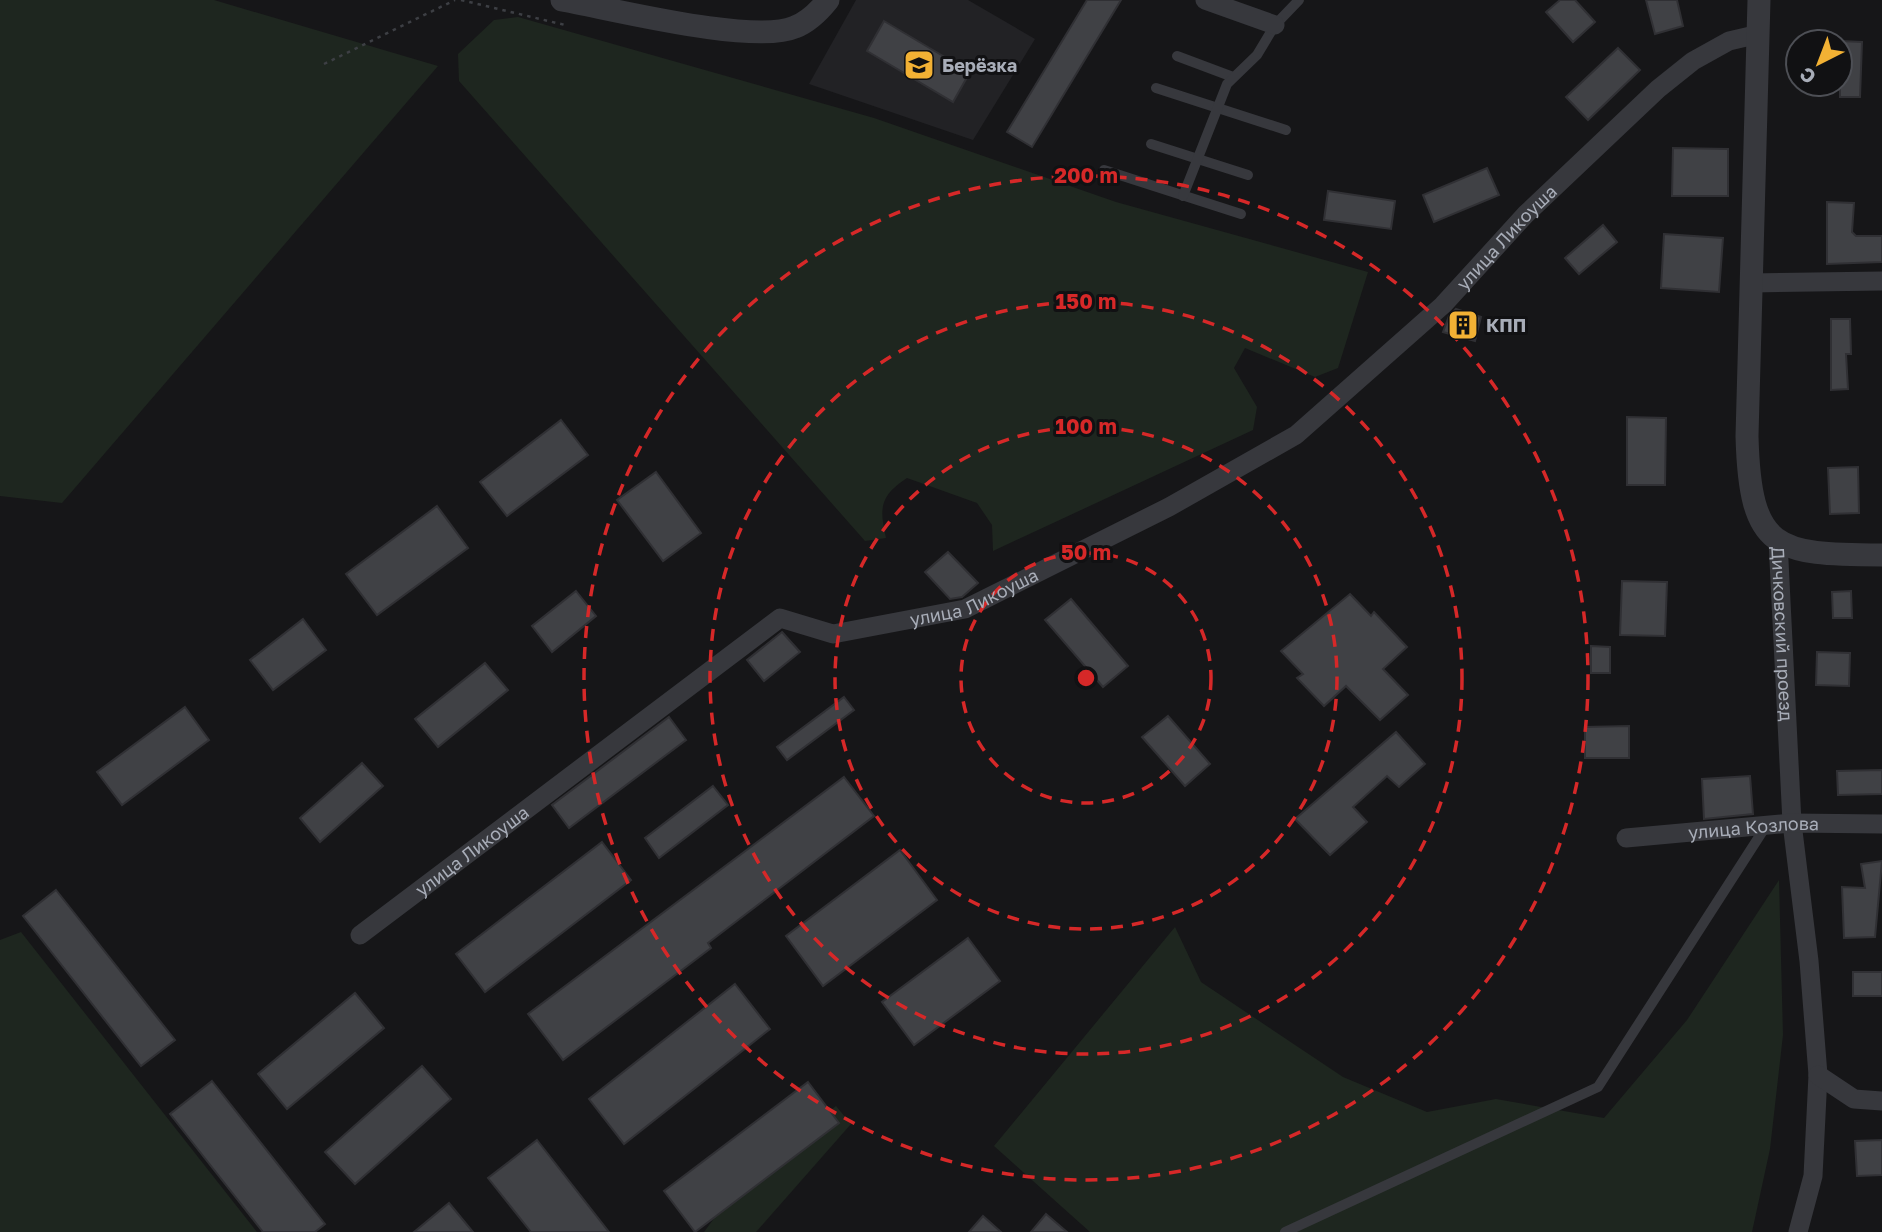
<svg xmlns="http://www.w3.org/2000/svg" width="1882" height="1232" font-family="'Golos Text',sans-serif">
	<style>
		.built { fill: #222225 }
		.green { fill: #1e261f }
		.building { fill: #404145; stroke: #303034; stroke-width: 2 }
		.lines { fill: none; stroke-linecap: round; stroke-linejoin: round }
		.path { stroke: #3d3f44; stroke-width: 2.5; stroke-dasharray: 3.5 5; stroke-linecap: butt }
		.service { stroke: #37383d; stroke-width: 10 }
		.minor { stroke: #37383d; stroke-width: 19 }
		.tertiary { stroke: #37383d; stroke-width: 23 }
		.ring { fill: none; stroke: #d62828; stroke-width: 3.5; stroke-dasharray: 12 9 }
		.labels { text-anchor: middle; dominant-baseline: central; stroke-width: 6; stroke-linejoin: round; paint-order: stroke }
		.poi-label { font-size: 18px; font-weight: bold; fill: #a8adb8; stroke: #111113; text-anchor: start }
		.street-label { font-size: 18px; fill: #a8adb8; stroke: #111113 }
		.centre { fill: #d62828; stroke: #111113; stroke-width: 3.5 }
		.ring-label { font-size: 21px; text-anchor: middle; font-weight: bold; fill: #d62828; stroke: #111113; stroke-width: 6; stroke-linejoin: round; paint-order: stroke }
	</style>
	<rect width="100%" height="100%" fill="#161618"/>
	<polygon class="built" points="856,0 968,0 1035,39 973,140 809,84"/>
	<g class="green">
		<polygon points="0,0 214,0 438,66 62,503 0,496"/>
		<path d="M518 17 874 118 1116 202 1368 272 1338 368 1315 377 1245 348 1234 368 1257 407 1253 430 993 551 992 525 977 503 907 478C880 496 879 507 886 538L865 541 459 81 458 54 494 20Z"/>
		<polygon points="1779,880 1783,1035 1770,1149 1752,1232 1090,1232 994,1146 1175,927 1201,982 1343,1077 1427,1112 1496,1099 1604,1118 1687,1020"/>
		<polygon points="21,932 257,1232 0,1232 0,940"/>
		<polygon points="836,1106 851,1124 756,1232 704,1232 743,1179"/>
	</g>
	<g class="building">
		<polygon points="1087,0 1121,0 1032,147 1007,132"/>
		<polygon points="1560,0 1575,0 1595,22 1573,42 1546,12"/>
		<polygon points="1646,0 1677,0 1683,26 1655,34"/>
		<polygon points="884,21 970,72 953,102 867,51"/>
		<polygon points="1840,41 1862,42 1860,97 1840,97"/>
		<polygon points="1618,48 1640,70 1588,120 1566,97"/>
		<polygon points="1673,148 1728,149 1728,196 1672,196"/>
		<polygon points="1487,168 1499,195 1434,222 1423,195"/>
		<polygon points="1328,191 1395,201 1391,229 1324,220"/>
		<polygon points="1827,202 1854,203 1852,232 1856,236 1882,236 1882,262 1827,264"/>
		<polygon points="1603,225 1617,242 1579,274 1565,258"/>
		<polygon points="1664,234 1723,238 1719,292 1661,288"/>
		<polygon points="1456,309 1481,317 1475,341 1443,332 1449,316"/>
		<polygon points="1831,319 1850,319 1851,354 1846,354 1848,389 1831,390"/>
		<polygon points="1627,417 1666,418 1665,485 1627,485"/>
		<polygon points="561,420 588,455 507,516 480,482"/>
		<polygon points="1858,467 1859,513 1830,514 1828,468"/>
		<polygon points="656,472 701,533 663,561 617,500"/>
		<polygon points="437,506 468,548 377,615 346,574"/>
		<polygon points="948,552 978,583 962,597 950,599 925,572"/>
		<polygon points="1622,581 1667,582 1665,636 1620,635"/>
		<polygon points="576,591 596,616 552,652 532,626"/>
		<polygon points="1851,591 1852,618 1833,618 1832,592"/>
		<polygon points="1350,594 1371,616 1374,612 1407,647 1383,669 1408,695 1380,720 1346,686 1324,706 1297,678 1303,674 1281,651"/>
		<polygon points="1071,599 1128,666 1103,687 1045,620"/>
		<polygon points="303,619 326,650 273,690 250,660"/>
		<polygon points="782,632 800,652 764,681 747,660"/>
		<polygon points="1591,646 1610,647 1610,673 1591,673"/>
		<polygon points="1817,652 1850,653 1849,686 1816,685"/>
		<polygon points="485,663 508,690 438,747 415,719"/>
		<polygon points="844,697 854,710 787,760 777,747"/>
		<polygon points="185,707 209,740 122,805 97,772"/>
		<polygon points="1168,716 1210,764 1185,786 1142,737"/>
		<polygon points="669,717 686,740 569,828 552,805"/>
		<polygon points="1629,726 1629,758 1585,758 1585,727"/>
		<polygon points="1396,732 1425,764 1399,787 1387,776 1353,807 1367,822 1330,855 1295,819"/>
		<polygon points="362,763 383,786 320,842 300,818"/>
		<polygon points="1882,770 1882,794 1838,795 1837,771"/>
		<polygon points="1750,776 1753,814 1704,819 1702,779"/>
		<polygon points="844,777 874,816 708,943 711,948 563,1060 528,1014"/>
		<polygon points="713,786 728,805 659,858 645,838"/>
		<polygon points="602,842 631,880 485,992 456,954"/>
		<polygon points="900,850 937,900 823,986 786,936"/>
		<polygon points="1882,861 1875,937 1844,938 1842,887 1865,888 1861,864"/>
		<polygon points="56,890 175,1040 141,1066 23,916"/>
		<polygon points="968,938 1000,981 914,1045 882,1002"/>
		<rect x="1853" y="972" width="29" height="24"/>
		<polygon points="735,984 770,1029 624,1144 589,1099"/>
		<polygon points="355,993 384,1028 287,1109 258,1074"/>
		<polygon points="422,1066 451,1099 355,1184 325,1152"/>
		<polygon points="212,1081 325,1224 315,1232 263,1232 170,1114"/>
		<polygon points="808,1082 839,1123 695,1232 664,1191"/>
		<polygon points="537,1140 609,1232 531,1232 488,1178"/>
		<polygon points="1882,1140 1882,1175 1857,1176 1855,1141"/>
		<polygon points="449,1203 473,1232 414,1232"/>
		<polygon points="1046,1214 1067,1232 1031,1232"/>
		<polygon points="983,1216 1001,1232 969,1232"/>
	</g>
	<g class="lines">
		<g class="path">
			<polyline points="461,0 565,25"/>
			<polyline points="324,64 455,0"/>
		</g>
		<g class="service">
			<polyline points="1177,56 1233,77"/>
			<polyline points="1156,88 1286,130"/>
			<polyline points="1151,144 1248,175"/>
			<polyline points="1104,170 1241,214"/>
			<polyline points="1183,196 1227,84 1257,55 1275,25 1299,0"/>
			<polyline points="1285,1232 1598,1087 1766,826"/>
		</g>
		<g class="minor">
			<polyline points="1205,0 1275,25"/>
			<polyline points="1751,283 1882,281"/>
			<path id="s1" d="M1778 541 1792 823 1809 961 1818 1075 1813 1176 1798 1232"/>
			<path id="s2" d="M1626 838 1792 823 1882 824"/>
			<path id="s3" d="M360 935 780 618 833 634 965 609 1169 507 1296 435 1443 305 1526 214 1658 89 1693 61 1729 41 1759 34"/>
			<polyline points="1818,1075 1854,1099 1882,1101"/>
		</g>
		<g class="tertiary">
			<path d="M562 0C612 9 754 45 795 27 808 22 820 10 828 0"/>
			<path d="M1759 0 1747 436C1750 550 1775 555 1882 555"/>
		</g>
	</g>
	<g class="ring">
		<circle cx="1086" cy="678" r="125"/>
		<circle cx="1086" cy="678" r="251"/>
		<circle cx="1086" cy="678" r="376"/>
		<circle cx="1086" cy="678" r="502"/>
	</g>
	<defs>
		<g id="school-square" transform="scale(1.575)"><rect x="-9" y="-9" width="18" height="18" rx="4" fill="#f2b134" stroke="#111113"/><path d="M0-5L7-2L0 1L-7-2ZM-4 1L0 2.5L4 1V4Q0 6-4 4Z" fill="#111"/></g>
		<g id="building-square" transform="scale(1.575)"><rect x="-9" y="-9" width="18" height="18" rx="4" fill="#f2b134" stroke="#111113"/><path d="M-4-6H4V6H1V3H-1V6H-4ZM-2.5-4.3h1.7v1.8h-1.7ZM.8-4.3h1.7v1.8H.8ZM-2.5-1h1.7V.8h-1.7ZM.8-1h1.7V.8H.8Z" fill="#111"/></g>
	</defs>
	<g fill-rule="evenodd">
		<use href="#school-square" x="919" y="65"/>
		<use href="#building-square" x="1463" y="325"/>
	</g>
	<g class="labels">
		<g class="poi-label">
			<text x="942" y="65">Берёзка</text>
			<text x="1486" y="325">КПП</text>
		</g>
		<g class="street-label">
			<text stroke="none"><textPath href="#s3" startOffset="1379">улица Ликоуша</textPath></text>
			<text stroke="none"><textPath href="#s3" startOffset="728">улица Ликоуша</textPath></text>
			<text stroke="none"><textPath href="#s1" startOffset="93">Дичковский проезд</textPath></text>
			<text stroke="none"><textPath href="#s2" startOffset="128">улица Козлова</textPath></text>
			<text stroke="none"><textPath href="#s3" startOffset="140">улица Ликоуша</textPath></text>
		</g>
	</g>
	<circle cx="1086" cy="678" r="10" class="centre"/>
	<g class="ring-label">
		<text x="1086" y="183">200 m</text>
		<text x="1086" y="309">150 m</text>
		<text x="1086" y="434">100 m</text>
		<text x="1086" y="560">50 m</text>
	</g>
	<g transform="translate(1819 63) rotate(222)"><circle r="33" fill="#111113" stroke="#4d4f55" stroke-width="2"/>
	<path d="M0-5L12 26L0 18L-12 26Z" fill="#f2b134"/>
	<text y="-10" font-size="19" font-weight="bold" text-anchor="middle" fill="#a8adb8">С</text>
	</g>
</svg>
